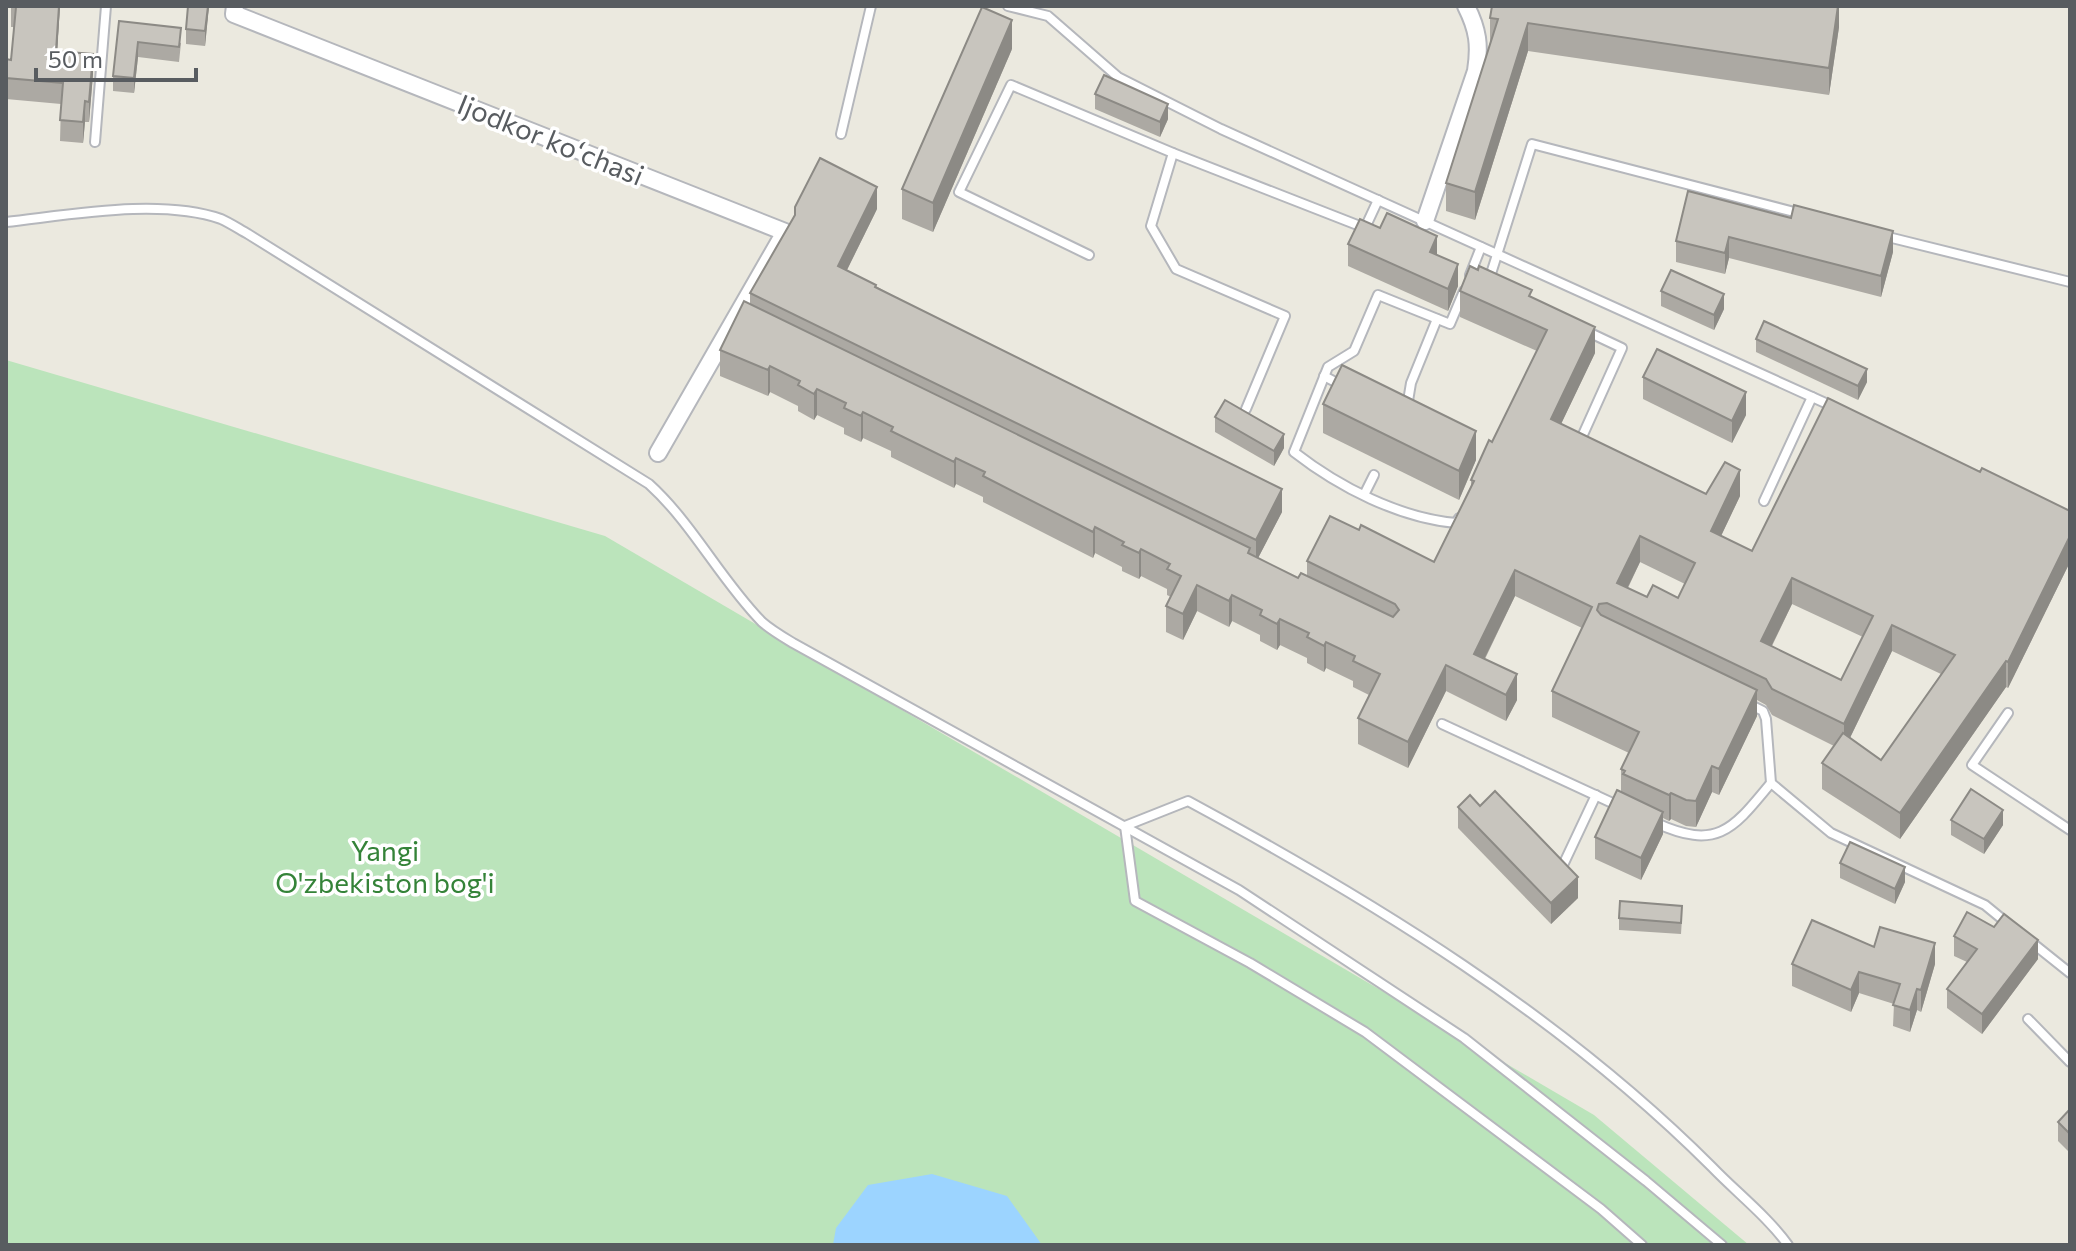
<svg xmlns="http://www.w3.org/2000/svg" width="2076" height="1251" font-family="Commissioner,sans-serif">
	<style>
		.green { fill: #bbe4bb }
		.water { fill: #9cd4ff }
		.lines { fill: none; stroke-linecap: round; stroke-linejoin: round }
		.lane-casing { stroke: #b5b7bc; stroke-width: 12 }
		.street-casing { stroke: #b5b7bc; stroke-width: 20 }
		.lane { stroke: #fff; stroke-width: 8 }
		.street { stroke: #fff; stroke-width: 16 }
		.wall { fill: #aca9a3; fill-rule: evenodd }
		.shaded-wall { fill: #8c8a85 }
		.building { fill: #c8c5be; stroke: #8c8a85; stroke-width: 2; fill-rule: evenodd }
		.labels { text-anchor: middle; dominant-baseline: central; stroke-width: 7; stroke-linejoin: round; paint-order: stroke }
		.street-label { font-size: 28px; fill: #585c60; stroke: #fff }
		.park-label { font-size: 28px; fill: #348338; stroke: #fff }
	</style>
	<rect width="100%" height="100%" fill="#ebe9df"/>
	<polygon class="green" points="6,360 605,536 1594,1115 1749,1245 6,1245"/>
	<polygon class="water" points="932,1174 1007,1196 1042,1245 833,1245 836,1228 868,1185"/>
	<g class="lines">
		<g class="lane-casing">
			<g id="lane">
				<polyline points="1008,6 1048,16 1118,77 1221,129 1832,406"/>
				<polyline points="841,134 871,6"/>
				<polyline points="95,142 106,6"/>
				<polyline points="1173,153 1151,226 1176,269 1285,316 1246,409"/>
				<path d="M6 222C70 215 159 198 221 219 230 223 239 229 248 234L649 484C693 524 720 579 762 622 771 630 783 637 793 643L1239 890 1464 1038 1646 1181 1722 1245"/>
				<polyline points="1884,236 2070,282"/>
				<polyline points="1089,255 959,192 1011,85 1173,153 1365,228 1378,200"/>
				<polyline points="1470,275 1481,247"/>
				<polyline points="1489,280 1532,144 1802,214"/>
				<polyline points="1324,376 1341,385"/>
				<polyline points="1407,407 1411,383 1437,319"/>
				<polyline points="1581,439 1622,348 1586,331"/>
				<polyline points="1364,495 1374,475"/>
				<polyline points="1764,501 1812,397"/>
				<path d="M1459 518 1456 523C1399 518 1339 487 1294 452L1328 367 1354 351 1378 295 1450 324 1464 291"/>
				<polyline points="1747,703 1763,711 1766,719 1771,783 1831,833 1985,905 2007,923"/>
				<polyline points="2008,713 1972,765 2070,830"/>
				<polyline points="1442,724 1621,807"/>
				<path d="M1656 823C1718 851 1733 829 1771 783"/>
				<polyline points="1564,863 1596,795"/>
				<polyline points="2030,941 2070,973"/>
				<polyline points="2028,1019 2070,1062"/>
				<path d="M1642 1245 1601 1209 1365 1032 1250 963 1135 901 1125 826 1188 801C1375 902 1561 1016 1712 1167 1736 1192 1768 1217 1788 1245"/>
			</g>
		</g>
		<g class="street-casing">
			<g id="street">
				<polyline points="235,6 234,14 785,232 658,453"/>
				<path d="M1425 221 1476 71C1480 45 1478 30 1466 6"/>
			</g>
		</g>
		<use href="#lane" class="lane"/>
		<use href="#street" class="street"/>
	</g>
	<g class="wall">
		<polygon points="11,6 60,6 57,51 93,74 89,122 85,122 83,143 60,141 61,104 6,99 6,59 11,60 14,27 11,27"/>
		<polygon points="209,6 205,46 186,44 186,29"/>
		<polygon points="1839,6 1839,27 1829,95 1528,51 1475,220 1446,211 1446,183 1490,43 1490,18"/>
		<polygon points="119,21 181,43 179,62 138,57 134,93 113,91 113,76"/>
		<polygon points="1012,49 933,232 902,219 902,189"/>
		<polygon points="1095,94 1168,119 1160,137 1095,109"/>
		<polygon points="1688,191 1893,252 1881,297 1729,258 1725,274 1676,262 1676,241"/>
		<path d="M877 209 847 270 1282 512 1258 558 1298 578 1307 576V561L1359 530 1434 562 1471 486V480L1492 442 1537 351 1460 317V291L1532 297 1595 353 1561 424 1706 494 1740 496 1721 536 1752 551 1980 472 2070 511V562L2008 688 2006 687 1900 839 1822 789V763L1834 746 1772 715 1766 705 1757 700V716L1719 795 1712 792 1696 827 1686 826 1671 819 1669 821 1663 818V834L1641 880 1595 859V837L1621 792V769L1629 753 1552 717V691L1582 628 1515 596 1485 659 1517 700 1506 721 1446 691 1408 768 1358 744V718L1369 695 1353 687V681L1326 668 1324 672 1307 663V658L1280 645 1277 650 1260 641V635L1232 621 1229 627 1197 611 1183 640 1166 632V606L1171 597 1167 595V589L1141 576 1139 579 1122 571V567L1095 553 1093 558 983 502V497L956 484 954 488 891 457V451L863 438 861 442 844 434V428L817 415 814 420 798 411V406L770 392 768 396 720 376V350L750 304V293ZM1640 562 1685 584 1678 598 1647 597 1628 588ZM1792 604 1863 637 1841 680 1772 646ZM1892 651 1941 674 1881 760 1850 738Z"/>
		<polygon points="1380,228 1437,255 1458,286 1448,311 1348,266 1348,244"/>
		<polygon points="1661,291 1724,309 1714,330 1661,306"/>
		<polygon points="1756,339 1867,382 1858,400 1756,352"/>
		<polygon points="1643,377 1746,415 1732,443 1643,399"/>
		<polygon points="1323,404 1476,460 1459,500 1323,433"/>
		<polygon points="1215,417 1284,448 1274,466 1215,432"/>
		<polygon points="1480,806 1578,898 1551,924 1458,828 1458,807"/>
		<polygon points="1951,820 2003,825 1984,854 1951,835"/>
		<polygon points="1840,863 1905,882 1895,904 1840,878"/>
		<polygon points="1619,918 1682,918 1681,934 1619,930"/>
		<polygon points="1994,927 2038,959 1982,1034 1947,1008 1947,989 1967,962 1954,956 1954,936"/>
		<polygon points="1874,947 1935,964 1921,1012 1917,1010 1910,1032 1893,1026 1894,1004 1859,993 1851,1012 1792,986 1792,964"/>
		<polygon points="2070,1109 2070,1153 2058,1141 2058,1122"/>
	</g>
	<g class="shaded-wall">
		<polygon points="59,6 60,6 56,71 56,51"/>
		<polygon points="208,6 209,6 205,46 205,31"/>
		<polygon points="1838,6 1839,6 1839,27 1829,95 1829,68"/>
		<polygon points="1012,20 1012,49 933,232 933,203"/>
		<polygon points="1528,23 1528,51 1475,220 1475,192"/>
		<polygon points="138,42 138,57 134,93 134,78"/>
		<polygon points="93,54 93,74 89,122 89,102"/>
		<polygon points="85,101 85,122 83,143 83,122"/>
		<polygon points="1168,104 1168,119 1160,137 1160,122"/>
		<polygon points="877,187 877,209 838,288 838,266"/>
		<polygon points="1893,231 1893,252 1881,297 1881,276"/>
		<polygon points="1437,236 1437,258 1430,252"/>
		<polygon points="1729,237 1729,258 1725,274 1725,253"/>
		<polygon points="1458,264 1458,286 1448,311 1448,289"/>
		<polygon points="1724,294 1724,309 1714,330 1714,315"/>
		<polygon points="1595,327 1595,353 1551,445 1551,419"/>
		<polygon points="770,366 770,392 768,396 768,370"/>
		<polygon points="1867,369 1867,382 1858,400 1858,386"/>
		<polygon points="817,389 817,415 814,420 814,394"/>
		<polygon points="1746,392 1746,415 1732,443 1732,421"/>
		<polygon points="863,412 863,438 861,442 861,416"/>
		<polygon points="1476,431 1476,460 1459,500 1459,471"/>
		<polygon points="1284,434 1284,448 1274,466 1274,451"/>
		<polygon points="956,458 956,484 954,488 954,462"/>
		<polygon points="1740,470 1740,496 1711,557 1711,531"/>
		<polygon points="1282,489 1282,512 1256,562 1256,540"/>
		<polygon points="1095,527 1095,553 1093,558 1093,532"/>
		<polygon points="1640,536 1640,562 1617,609 1617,583"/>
		<polygon points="2070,536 2070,562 2008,688 2008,662"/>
		<polygon points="1141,549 1141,576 1139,579 1139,553"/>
		<polygon points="1515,570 1515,596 1474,680 1474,654"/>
		<polygon points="1792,578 1792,604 1761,667 1761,641"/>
		<polygon points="1197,585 1197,611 1183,640 1183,614"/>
		<polygon points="1232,595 1232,621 1229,627 1229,601"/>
		<polygon points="1280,619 1280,645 1277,650 1277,624"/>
		<polygon points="1892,625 1892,651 1844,750 1844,724"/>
		<polygon points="1326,642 1326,668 1324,672 1324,646"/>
		<polygon points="2006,661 2006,687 1900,839 1900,813"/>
		<polygon points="1446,665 1446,691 1408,768 1408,742"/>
		<polygon points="1517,674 1517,700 1506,721 1506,695"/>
		<polygon points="1757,690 1757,716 1719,795 1719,769"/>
		<polygon points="1712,766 1712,792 1696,827 1696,801"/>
		<polygon points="1671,793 1671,819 1669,821 1669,795"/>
		<polygon points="2003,810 2003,825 1984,854 1984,839"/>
		<polygon points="1663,812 1663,834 1641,880 1641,858"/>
		<polygon points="1905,867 1905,882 1895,904 1895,889"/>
		<polygon points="1578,877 1578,898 1551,924 1551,903"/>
		<polygon points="2038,940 2038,959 1982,1034 1982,1014"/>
		<polygon points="1935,943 1935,964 1921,1012 1921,990"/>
		<polygon points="1859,972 1859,993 1851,1012 1851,990"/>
		<polygon points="1917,989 1917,1010 1910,1032 1910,1010"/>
	</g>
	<g class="building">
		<polygon points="11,6 59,6 56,51 93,54 89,102 85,101 83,122 60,120 63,83 6,78 6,59 11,60 16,7"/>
		<polygon points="188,6 208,6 205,31 186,29"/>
		<polygon points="1492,6 1838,6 1829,68 1528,23 1475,192 1446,183 1498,19 1490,18"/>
		<polygon points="982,7 1012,20 933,203 902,189"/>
		<polygon points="119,21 181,28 179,47 138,42 134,78 113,76"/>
		<polygon points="1104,75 1168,104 1160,122 1095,94"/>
		<polygon points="820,158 877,187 838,266 876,285 875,287 1282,489 1256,540 750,293 795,215 795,207"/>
		<polygon points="1688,191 1791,218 1794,205 1893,231 1881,276 1729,237 1725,253 1676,241"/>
		<polygon points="1387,213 1437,236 1430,252 1458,264 1448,289 1348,244 1360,219 1380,228"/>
		<path d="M1470 266 1478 270 1479 266 1532 290 1529 296 1595 327 1551 419 1706 494 1725 462 1740 470 1711 531 1752 551 1828 398 1980 472 1982 468 2070 511V536L2008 662 2006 661 1900 813 1822 763 1843 733 1881 760 1955 655 1892 625 1844 724 1772 689 1766 679 1607 603 1599 604 1597 610 1601 615 1757 690 1719 769 1712 766 1696 801 1686 800 1671 793 1669 795 1623 774 1625 771 1621 769 1639 732 1552 691 1592 607 1515 570 1474 654 1517 674 1506 695 1446 665 1408 742 1358 718 1380 674 1353 661 1355 656 1326 642 1324 646 1307 637 1309 633 1280 619 1277 624 1260 615 1262 610 1232 595 1229 601 1197 585 1183 614 1166 606 1181 576 1167 569 1170 564 1141 549 1139 553 1122 545 1124 542 1095 527 1093 532 983 476 985 472 956 458 954 462 891 431 893 427 863 412 861 416 844 408 846 403 817 389 814 394 798 385 800 381 770 366 768 370 720 350 744 301 1250 548 1248 553 1298 578 1301 573 1393 617 1399 610 1395 604 1307 561 1330 516 1359 530 1361 525 1434 562 1474 481 1471 480 1489 440 1492 442 1547 330 1460 291ZM1640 536 1695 563 1678 598 1653 585 1647 597 1617 583ZM1792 578 1873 616 1841 680 1761 641Z"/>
		<polygon points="1671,270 1724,294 1714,315 1661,291"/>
		<polygon points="1764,321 1867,369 1858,386 1756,339"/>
		<polygon points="1657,349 1746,392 1732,421 1643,377"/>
		<polygon points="1342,365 1476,431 1459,471 1323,404"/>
		<polygon points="1225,400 1284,434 1274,451 1215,417"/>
		<polygon points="1971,789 2003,810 1984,839 1951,820"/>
		<polygon points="1617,790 1663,812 1641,858 1595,837"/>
		<polygon points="1495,791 1578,877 1551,903 1458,807 1470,795 1480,806"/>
		<polygon points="1850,842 1905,867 1895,889 1840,863"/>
		<polygon points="1620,901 1682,906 1681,923 1619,918"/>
		<polygon points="1967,912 1994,927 2004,914 2038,940 1982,1014 1947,989 1977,949 1954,936"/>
		<polygon points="1812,920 1874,947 1880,927 1935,943 1921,990 1917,989 1910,1010 1893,1005 1900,984 1859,972 1851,990 1792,964"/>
		<polygon points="2070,1109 2070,1134 2058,1122"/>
	</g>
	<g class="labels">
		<g class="street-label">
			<text transform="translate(551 139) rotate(22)">Ijodkor koʻchasi</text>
		</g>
		<g class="park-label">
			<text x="385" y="850">Yangi<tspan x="385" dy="32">O'zbekiston bog'i</tspan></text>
		</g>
	</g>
	<rect width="2076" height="1251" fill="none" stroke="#585c60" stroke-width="16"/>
	<path d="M36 68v12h160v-12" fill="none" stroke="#585c60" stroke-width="4"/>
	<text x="48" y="68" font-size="24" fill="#585c60" stroke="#ffffff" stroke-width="6" paint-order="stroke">50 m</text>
</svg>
